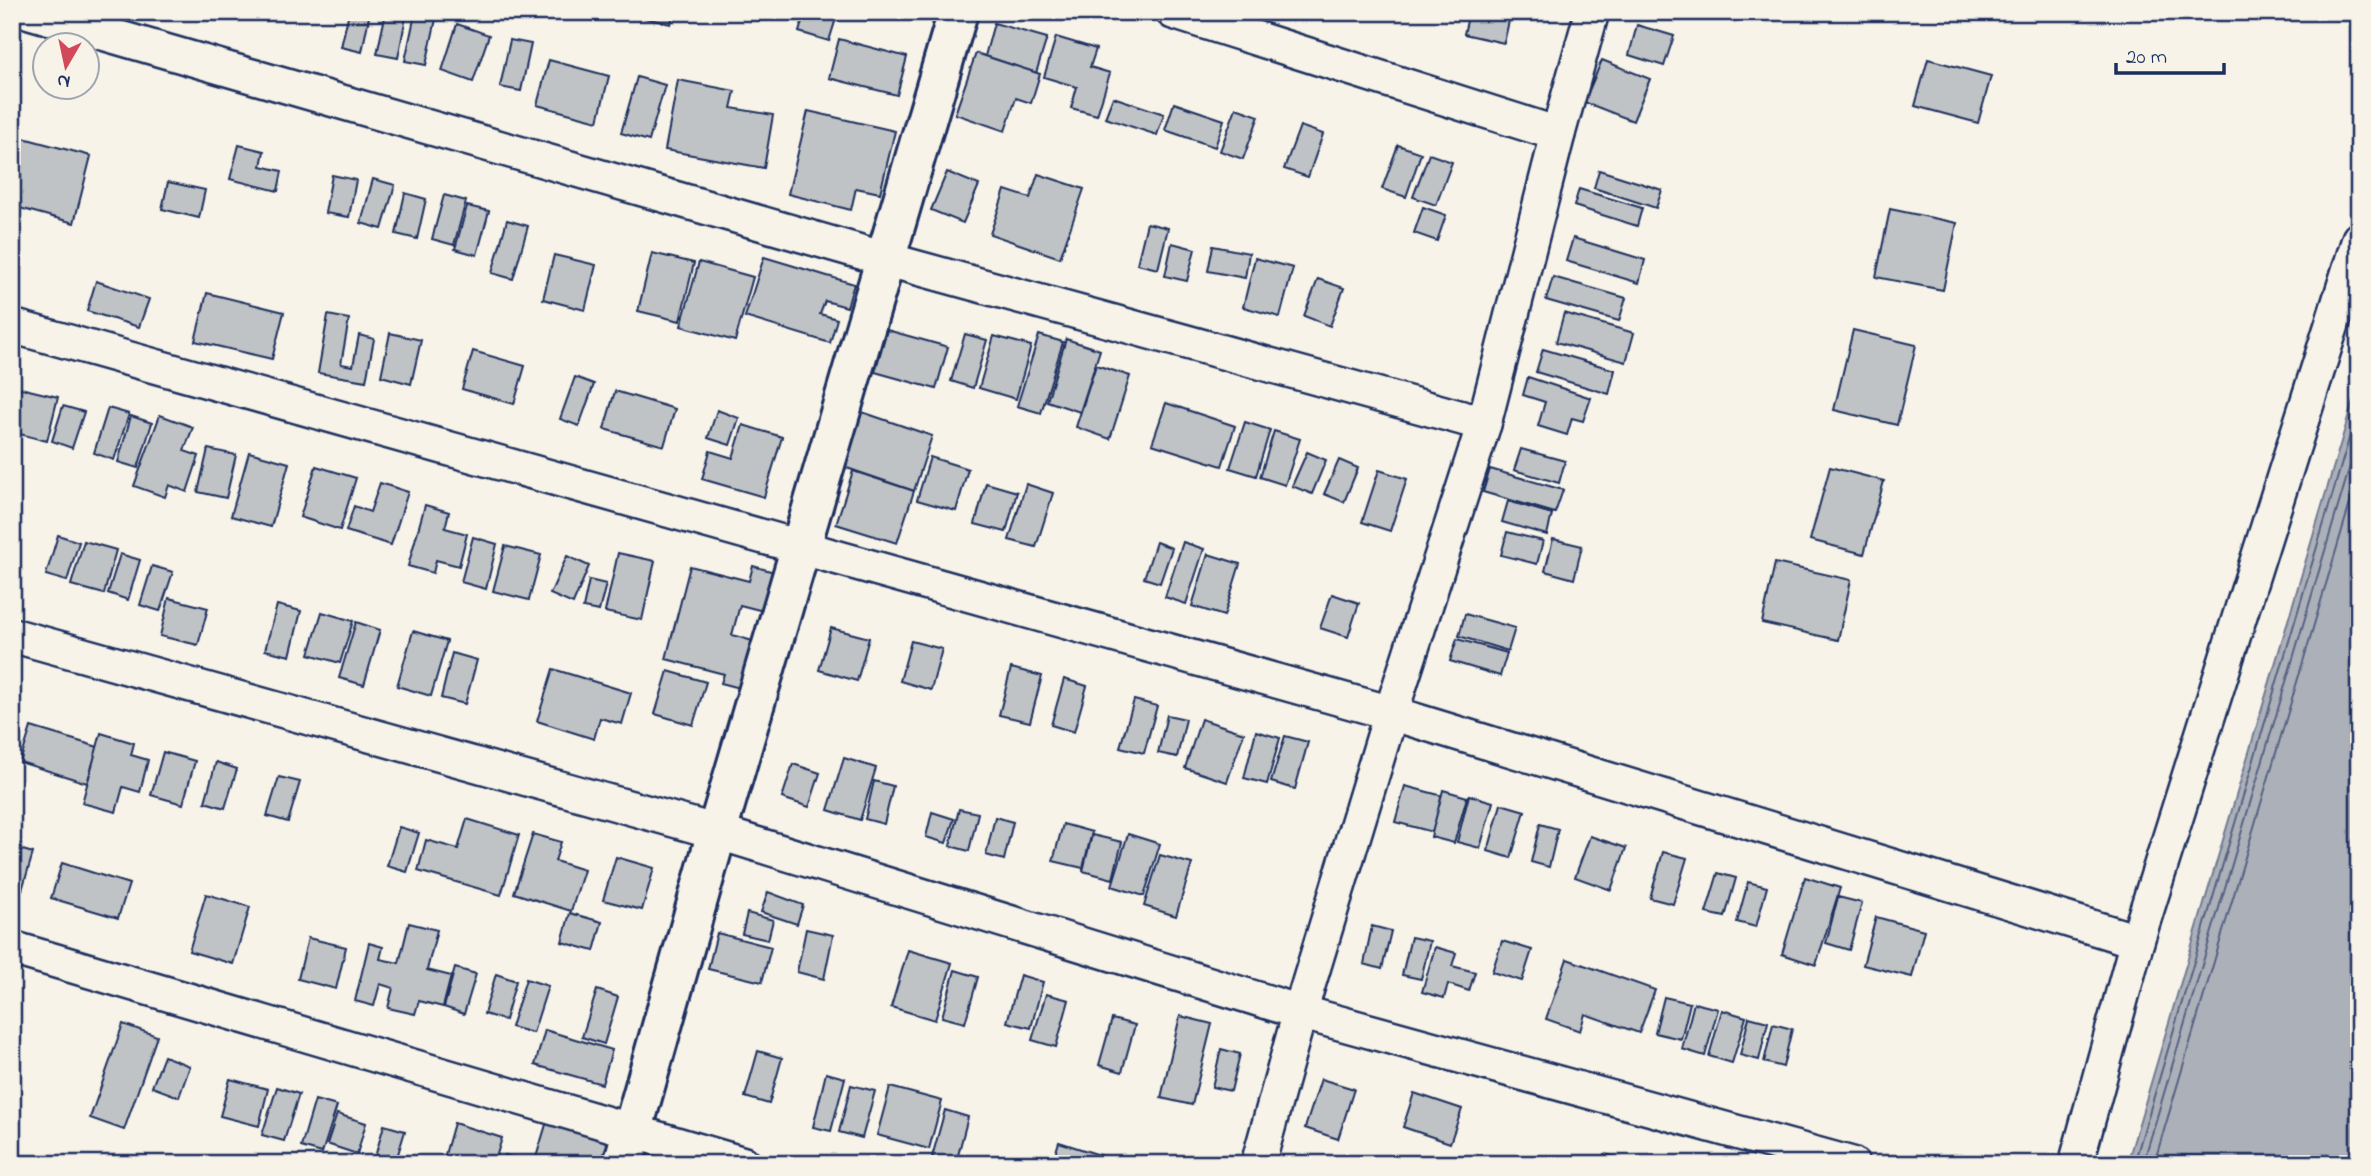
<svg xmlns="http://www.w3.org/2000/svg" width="2371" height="1176" font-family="'Indie Flower',sans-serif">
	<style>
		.water { fill: #acb0b9; stroke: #727c95; stroke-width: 2 }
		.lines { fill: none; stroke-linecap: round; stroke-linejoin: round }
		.shore { stroke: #556382; stroke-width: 2 }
		.building { fill: #c0c3c5; stroke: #1b2f5e; stroke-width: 2 }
		.minor-casing { stroke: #1b2f5e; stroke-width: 38 }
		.tertiary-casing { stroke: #1b2f5e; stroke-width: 44 }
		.minor { stroke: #f7f3e8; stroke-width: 33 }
		.tertiary { stroke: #f7f3e8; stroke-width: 38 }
	</style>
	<rect width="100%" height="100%" fill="#f7f3e8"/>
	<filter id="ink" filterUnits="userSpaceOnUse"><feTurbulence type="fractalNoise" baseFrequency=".0143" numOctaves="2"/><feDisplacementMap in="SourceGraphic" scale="14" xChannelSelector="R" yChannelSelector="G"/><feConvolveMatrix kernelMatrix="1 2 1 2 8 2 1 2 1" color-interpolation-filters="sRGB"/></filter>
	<g filter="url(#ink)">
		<polygon class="water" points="2359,381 2359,1164 2127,1164"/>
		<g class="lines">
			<g class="shore">
				<polyline points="2134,1164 2359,405"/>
				<polyline points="2143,1164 2359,436"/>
				<polyline points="2154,1164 2359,473"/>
			</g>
		</g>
		<g class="building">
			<polygon points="349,12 370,12 362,52 341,47"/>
			<polygon points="386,12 407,12 398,58 377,54"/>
			<polygon points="645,12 674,12 671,24 644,18"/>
			<polygon points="805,12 838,12 829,41 799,32"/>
			<polygon points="1469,12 1511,12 1504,43 1464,34"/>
			<polygon points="415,14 436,19 426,65 405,61"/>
			<polygon points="994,23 1047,38 1036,73 985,56"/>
			<polygon points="457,24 489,35 473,82 442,71"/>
			<polygon points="1637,25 1674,36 1664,66 1629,55"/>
			<polygon points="1056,37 1096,49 1090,67 1110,73 1097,115 1071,108 1077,87 1044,77"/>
			<polygon points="839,39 907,57 897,95 829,78"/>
			<polygon points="510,40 531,44 521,91 500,87"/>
			<polygon points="976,53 1040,74 1031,103 1016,98 1005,131 955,114"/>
			<polygon points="1928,59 1991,76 1978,123 1915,106"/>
			<polygon points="549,60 609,76 598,121 537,105"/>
			<polygon points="1602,60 1650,79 1633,121 1584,102"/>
			<polygon points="637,77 665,85 649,141 621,133"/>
			<polygon points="678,80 735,91 731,108 773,115 764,168 665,150"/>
			<polygon points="1113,97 1164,114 1157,135 1105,118"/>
			<polygon points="1174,103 1224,120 1215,147 1165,130"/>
			<polygon points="1236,108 1259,116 1243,159 1220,151"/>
			<polygon points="808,111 895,131 880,193 856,188 851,210 788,194"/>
			<polygon points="1300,126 1323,134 1308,177 1284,169"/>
			<polygon points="12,135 91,156 74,223 16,207 12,224"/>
			<polygon points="239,145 264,151 261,166 282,171 278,191 230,179"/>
			<polygon points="1398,145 1421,153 1406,197 1382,189"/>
			<polygon points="1429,154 1452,162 1436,205 1413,197"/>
			<polygon points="1599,170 1662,190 1656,208 1594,188"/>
			<polygon points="947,172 979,185 963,223 931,210"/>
			<polygon points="1038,174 1084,189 1060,258 990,234 1005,190 1030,198"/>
			<polygon points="332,175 356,180 349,217 325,213"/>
			<polygon points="373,179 395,185 382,229 361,223"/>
			<polygon points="168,182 205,190 199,218 162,209"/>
			<polygon points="1579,189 1642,208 1637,226 1574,206"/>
			<polygon points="405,193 426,199 417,239 396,234"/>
			<polygon points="444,195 466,201 454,245 432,239"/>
			<polygon points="467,206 489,211 477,255 455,249"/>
			<polygon points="1423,207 1446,215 1437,241 1414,233"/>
			<polygon points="1890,209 1957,223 1943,290 1876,277"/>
			<polygon points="507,220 528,226 513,279 492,273"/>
			<polygon points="1147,223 1168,228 1158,269 1137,264"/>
			<polygon points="1573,238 1645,260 1639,283 1566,261"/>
			<polygon points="1172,243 1195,249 1187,281 1165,276"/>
			<polygon points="1213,246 1249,253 1245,278 1208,271"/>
			<polygon points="652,253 694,263 680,321 638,311"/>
			<polygon points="554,255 596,265 585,310 543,299"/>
			<polygon points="764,257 854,284 847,307 825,301 820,314 837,319 830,343 745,317"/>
			<polygon points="1255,258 1293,268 1280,317 1243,307"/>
			<polygon points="699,262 753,277 735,341 681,326"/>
			<polygon points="1553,277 1626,298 1619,321 1546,300"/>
			<polygon points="1318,279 1344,288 1330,326 1304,316"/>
			<polygon points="96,281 149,299 139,327 87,311"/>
			<polygon points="207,293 284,312 272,359 195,341"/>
			<polygon points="1564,313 1634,333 1626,362 1556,342"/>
			<polygon points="328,315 349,319 341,364 353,366 359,335 374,339 366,381 318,373"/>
			<polygon points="887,330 948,347 936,389 875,372"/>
			<polygon points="1853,330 1916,345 1897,425 1834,410"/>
			<polygon points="390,333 421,340 411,384 381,376"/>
			<polygon points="965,334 987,340 973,388 951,381"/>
			<polygon points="1039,335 1063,342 1041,413 1017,406"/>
			<polygon points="994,336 1031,346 1016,399 979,388"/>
			<polygon points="1066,339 1100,350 1080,412 1047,401"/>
			<polygon points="1543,349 1615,370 1609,394 1536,372"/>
			<polygon points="473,351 525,366 514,404 462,389"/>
			<polygon points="1096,365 1130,376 1110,439 1076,427"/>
			<polygon points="575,377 594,384 579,426 560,419"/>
			<polygon points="1528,377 1591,398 1583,421 1572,418 1567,435 1538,426 1545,402 1523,395"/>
			<polygon points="12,386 58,397 47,441 12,432"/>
			<polygon points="615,391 675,409 664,446 604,429"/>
			<polygon points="1166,403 1235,426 1222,466 1152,444"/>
			<polygon points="63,406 84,412 72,448 52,441"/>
			<polygon points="108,408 129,414 114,460 94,453"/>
			<polygon points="717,410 739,418 730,445 708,438"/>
			<polygon points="862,412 932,436 914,491 844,467"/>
			<polygon points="160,415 193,427 184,451 199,456 187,492 169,485 165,497 134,486"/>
			<polygon points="131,416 152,423 138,468 118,462"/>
			<polygon points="1245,422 1270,430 1256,476 1230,468"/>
			<polygon points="743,425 782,437 764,497 702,479 710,451 733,458"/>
			<polygon points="1274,431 1300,439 1285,485 1260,477"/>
			<polygon points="208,449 236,455 226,498 198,492"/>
			<polygon points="1521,449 1565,461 1559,483 1514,470"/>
			<polygon points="249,452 289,463 271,527 231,516"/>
			<polygon points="1307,452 1326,460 1312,494 1292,486"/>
			<polygon points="930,457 968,469 956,511 917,500"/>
			<polygon points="1339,460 1358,468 1344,502 1324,494"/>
			<polygon points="316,466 356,478 340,530 300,517"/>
			<polygon points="1830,467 1884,481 1864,554 1810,540"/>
			<polygon points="1490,469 1563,490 1555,513 1483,492"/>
			<polygon points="1379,470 1407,479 1390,531 1362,522"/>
			<polygon points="853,471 914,491 897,543 836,524"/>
			<polygon points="380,483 408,492 391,545 346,531 354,506 370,512"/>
			<polygon points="986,483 1017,492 1006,532 975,524"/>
			<polygon points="1026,484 1053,493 1036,547 1009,540"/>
			<polygon points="1508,501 1552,514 1547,535 1502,522"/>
			<polygon points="425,505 449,512 445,528 467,534 459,566 436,560 433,573 408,566"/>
			<polygon points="1507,532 1543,541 1537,564 1501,555"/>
			<polygon points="58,535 79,542 67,581 46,575"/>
			<polygon points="473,537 497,544 486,589 461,582"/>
			<polygon points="1553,539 1582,546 1574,579 1545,571"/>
			<polygon points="84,541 116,550 104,594 71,585"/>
			<polygon points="1156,542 1172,548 1160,583 1144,578"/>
			<polygon points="1183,542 1204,549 1186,604 1165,597"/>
			<polygon points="505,546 541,555 529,600 493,591"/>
			<polygon points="618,553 655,561 642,620 605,612"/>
			<polygon points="120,554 140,560 128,600 108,593"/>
			<polygon points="1208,554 1240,564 1224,616 1192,606"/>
			<polygon points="567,556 589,566 573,604 550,594"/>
			<polygon points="1775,563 1851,580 1838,640 1762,623"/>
			<polygon points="152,566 173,572 160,611 140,605"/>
			<polygon points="690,566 749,581 753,566 781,574 771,613 740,605 732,635 756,642 744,689 721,683 724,674 666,659"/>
			<polygon points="589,580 606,584 599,611 583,608"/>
			<polygon points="1332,594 1359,603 1348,637 1320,628"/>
			<polygon points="169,598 208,608 198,645 160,636"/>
			<polygon points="277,605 301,611 290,656 265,650"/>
			<polygon points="322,612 353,621 340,663 309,654"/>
			<polygon points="1465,614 1515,628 1508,651 1459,636"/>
			<polygon points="356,622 380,630 364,685 339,678"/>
			<polygon points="831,628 869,638 857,681 819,670"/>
			<polygon points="413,631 447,641 431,696 397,686"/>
			<polygon points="1457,639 1507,653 1500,676 1450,661"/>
			<polygon points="911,641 942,649 931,690 900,681"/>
			<polygon points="452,653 477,660 465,704 441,698"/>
			<polygon points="1011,668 1042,676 1030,722 999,715"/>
			<polygon points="553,669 631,693 622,724 600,718 594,739 537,721"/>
			<polygon points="668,671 706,682 693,725 655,714"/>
			<polygon points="1064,679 1087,686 1074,732 1051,725"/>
			<polygon points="1134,700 1157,706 1144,753 1120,747"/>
			<polygon points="1167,715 1186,719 1177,757 1158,753"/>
			<polygon points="1201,719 1244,733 1227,782 1185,768"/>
			<polygon points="31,727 98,747 87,783 20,762"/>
			<polygon points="1256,731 1280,738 1267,784 1244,778"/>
			<polygon points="101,733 134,743 131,755 148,760 140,792 123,787 116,812 82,803"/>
			<polygon points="1285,736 1308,742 1295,789 1271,782"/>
			<polygon points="163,752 195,761 183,804 151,795"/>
			<polygon points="844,758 876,768 860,820 828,810"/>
			<polygon points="216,762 237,769 225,808 205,802"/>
			<polygon points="793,764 820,773 809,807 782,798"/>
			<polygon points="279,777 300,782 288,822 267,816"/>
			<polygon points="874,781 893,786 884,824 865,819"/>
			<polygon points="1405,786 1443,796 1433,832 1395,822"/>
			<polygon points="1443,790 1467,797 1454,843 1431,837"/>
			<polygon points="1469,795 1493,802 1480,848 1457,842"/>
			<polygon points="1501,804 1525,811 1511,858 1488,851"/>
			<polygon points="959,809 978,813 969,851 950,846"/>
			<polygon points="932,812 954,819 946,843 926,837"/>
			<polygon points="995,817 1013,822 1004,860 986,855"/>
			<polygon points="467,819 519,835 501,895 418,871 426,840 458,849"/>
			<polygon points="1063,824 1092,832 1083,868 1053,861"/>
			<polygon points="1540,824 1558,829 1549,867 1531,862"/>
			<polygon points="399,827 419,833 407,872 387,866"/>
			<polygon points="533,834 561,842 555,861 584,870 571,911 514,893"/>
			<polygon points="1128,834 1160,844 1144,896 1112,886"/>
			<polygon points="1092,835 1122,842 1113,879 1083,871"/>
			<polygon points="1590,836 1626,848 1611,890 1575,877"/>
			<polygon points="12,847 33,853 22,890 12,887"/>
			<polygon points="1663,852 1687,858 1673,904 1650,898"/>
			<polygon points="1160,855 1192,864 1176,916 1144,906"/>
			<polygon points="616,857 654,868 642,910 603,900"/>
			<polygon points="62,863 129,884 118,918 51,898"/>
			<polygon points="1718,873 1736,878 1725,917 1706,913"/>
			<polygon points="1805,877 1840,888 1816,965 1782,954"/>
			<polygon points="1748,882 1767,887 1756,927 1737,922"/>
			<polygon points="768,892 803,905 797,924 761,912"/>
			<polygon points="206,894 250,907 233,964 189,951"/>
			<polygon points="1838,897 1862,903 1849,950 1826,943"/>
			<polygon points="570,913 602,922 594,951 562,942"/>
			<polygon points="747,913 773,920 768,940 742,934"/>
			<polygon points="1876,917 1924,930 1912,977 1863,965"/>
			<polygon points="409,923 437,930 427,970 451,976 443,1007 419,1001 415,1014 388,1008 393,988 380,984 374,1006 355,1001 369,943 383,947 380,959 399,963"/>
			<polygon points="1372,926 1391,931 1382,969 1364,964"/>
			<polygon points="806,929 833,935 824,979 797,972"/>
			<polygon points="717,933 771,947 762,982 708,969"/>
			<polygon points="1411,937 1430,941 1421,979 1402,975"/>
			<polygon points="308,938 346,947 336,989 298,979"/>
			<polygon points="1502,941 1532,950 1522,981 1492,972"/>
			<polygon points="1435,947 1456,953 1452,966 1475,972 1469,991 1448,984 1444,998 1422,992"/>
			<polygon points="908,950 952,963 935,1020 891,1007"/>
			<polygon points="1567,959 1655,990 1639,1033 1585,1014 1580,1031 1546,1019"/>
			<polygon points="455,968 476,974 464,1014 444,1007"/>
			<polygon points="955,970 978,977 965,1023 942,1017"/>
			<polygon points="496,974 516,981 505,1020 484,1014"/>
			<polygon points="1020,975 1043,982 1031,1028 1007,1022"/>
			<polygon points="526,979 548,986 533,1033 511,1027"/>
			<polygon points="597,990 618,997 604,1044 582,1037"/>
			<polygon points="1046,994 1069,1000 1056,1047 1032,1040"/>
			<polygon points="1664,997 1690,1003 1681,1039 1655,1033"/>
			<polygon points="1694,1003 1718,1009 1705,1056 1682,1049"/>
			<polygon points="1722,1010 1746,1017 1732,1063 1709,1056"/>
			<polygon points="1180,1016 1212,1024 1192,1105 1161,1098"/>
			<polygon points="1749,1017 1768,1022 1759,1060 1740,1055"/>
			<polygon points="1112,1019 1135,1025 1122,1072 1099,1065"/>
			<polygon points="123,1024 157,1036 124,1130 90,1118"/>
			<polygon points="1773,1024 1792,1029 1783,1067 1764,1062"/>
			<polygon points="545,1030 612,1050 602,1084 535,1065"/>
			<polygon points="1221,1049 1240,1054 1231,1091 1212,1087"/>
			<polygon points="758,1051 782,1058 769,1104 745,1097"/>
			<polygon points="164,1056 190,1066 179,1097 152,1087"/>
			<polygon points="826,1073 845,1078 831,1131 813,1127"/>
			<polygon points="230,1079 268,1089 259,1126 220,1116"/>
			<polygon points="1321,1079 1354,1089 1338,1139 1305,1128"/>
			<polygon points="851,1085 875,1091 862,1138 839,1132"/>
			<polygon points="277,1087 299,1094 284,1141 262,1135"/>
			<polygon points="890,1087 942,1101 929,1149 877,1135"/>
			<polygon points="1414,1093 1462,1109 1450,1143 1403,1127"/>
			<polygon points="315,1100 337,1106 322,1153 301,1147"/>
			<polygon points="945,1110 968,1117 956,1163 932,1157"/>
			<polygon points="337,1114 366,1123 357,1154 327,1144"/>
			<polygon points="548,1118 616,1140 608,1164 534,1164"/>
			<polygon points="454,1123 502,1138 494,1164 464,1164 444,1158"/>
			<polygon points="384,1125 405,1131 395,1164 373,1164"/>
			<polygon points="1059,1142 1128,1164 1052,1164"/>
			<polygon points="1604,1154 1627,1160 1626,1164 1601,1164"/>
			<polygon points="505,1155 528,1163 528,1164 502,1164"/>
			<polygon points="1557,1157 1581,1163 1556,1164"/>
		</g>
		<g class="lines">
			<g class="minor-casing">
				<g id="minor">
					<polyline points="30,12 885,259 1484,424 1391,713 2137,941"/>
					<polyline points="1173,12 1558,134"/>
					<polyline points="12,326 1391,713 1300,1012 1852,1164"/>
					<polyline points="1484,424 1558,134 1592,12"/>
					<polyline points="12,635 717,832 1300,1012 1258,1164"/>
					<polyline points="12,948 744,1164"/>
					<polyline points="2076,1164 2137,941 2359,239"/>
				</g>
			</g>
			<g class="tertiary-casing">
				<polyline id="tertiary" points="623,1164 717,832 958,12"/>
			</g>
			<use href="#minor" class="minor"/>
			<use href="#tertiary" class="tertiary"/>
		</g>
	</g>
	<rect width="2371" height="1176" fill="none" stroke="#f7f3e8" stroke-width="42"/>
	<rect x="21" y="21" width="2329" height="1134" fill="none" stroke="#1b2f5e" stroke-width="2.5" filter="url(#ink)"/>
	<g transform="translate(66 66) rotate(189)"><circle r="33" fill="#f7f3e8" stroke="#9fa5b1" stroke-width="2"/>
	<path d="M0-5L12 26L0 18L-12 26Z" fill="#d1495b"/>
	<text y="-10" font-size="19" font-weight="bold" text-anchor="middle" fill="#1b2f5e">N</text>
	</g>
	<path d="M2116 63v10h108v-10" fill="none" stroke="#1b2f5e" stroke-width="3.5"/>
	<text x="2126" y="63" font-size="21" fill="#1b2f5e" stroke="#f7f3e8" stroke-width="5" paint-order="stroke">20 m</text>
</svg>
